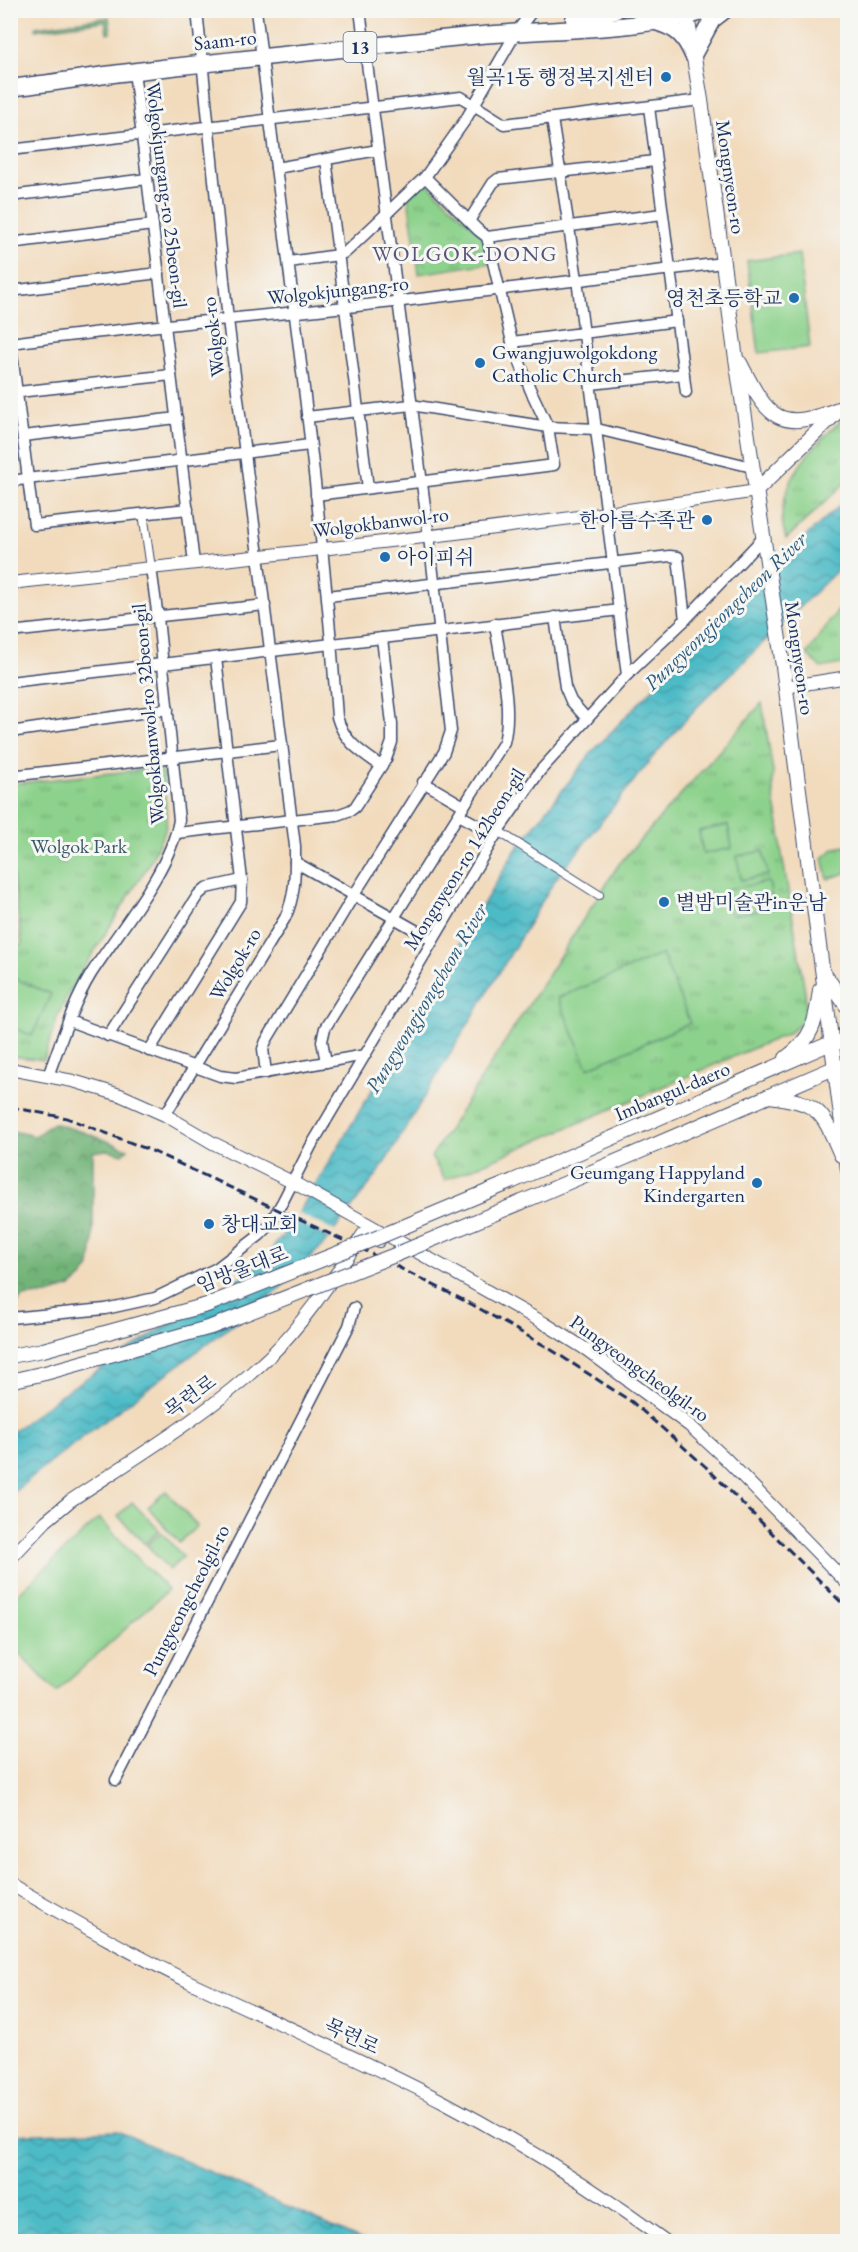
<svg xmlns="http://www.w3.org/2000/svg" width="858" height="2252" font-family="'EB Garamond','Noto Serif KR',serif">
	<style>
		.grass { fill: url(#grass-tufts); stroke: #548075; stroke-width: 1.5 }
		.forest { fill: url(#forest-crowns); stroke: #46726b; stroke-width: 1.5 }
		.pitch { fill: #8dd28c; stroke: #548075; stroke-width: 1.5 }
		.water { fill: url(#water-waves); stroke: #347592; stroke-width: 1.5 }
		.pier { fill: #f2dbbd }
		.lines { fill: none; stroke-linecap: round; stroke-linejoin: round }
		.pedestrian-casing { stroke: #3b496c; stroke-width: 10 }
		.minor-casing { stroke: #3b496c; stroke-width: 13 }
		.tertiary-casing { stroke: #3b496c; stroke-width: 14 }
		.secondary-casing { stroke: #3b496c; stroke-width: 16 }
		.primary-casing { stroke: #3b496c; stroke-width: 19 }
		.pedestrian { stroke: #fff; stroke-width: 8 }
		.minor { stroke: #fff; stroke-width: 10 }
		.tertiary { stroke: #fff; stroke-width: 12 }
		.secondary { stroke: #fff; stroke-width: 14 }
		.primary { stroke: #fff; stroke-width: 16 }
		.rail { stroke: #1b2f5e; stroke-width: 3; stroke-dasharray: 9 4.5; stroke-linecap: butt }
		.secondary-bridge-casing { stroke: #3b496c; stroke-width: 16; stroke-linecap: butt }
		.secondary-bridge { stroke: #fff; stroke-width: 14 }
		.poi-dot { fill: #1f6fb2; stroke: #f6f6f2; stroke-width: 2 }
		.labels { text-anchor: middle; dominant-baseline: central; stroke-width: 6; stroke-linejoin: round; paint-order: stroke }
		.shield { fill: #f6f6f2; stroke: #5d6b8a; stroke-width: 1.5 }
		.shield-label { font-size: 18px; font-weight: bold; fill: #1b2f5e }
		.street-label { font-size: 20px; fill: #1b2f5e; stroke: #f6f6f2 }
		.poi-label { font-size: 20px; fill: #1b2f5e; stroke: #f6f6f2; text-anchor: end }
		.park-label { font-size: 20px; fill: #38586a; stroke: #f6f6f2 }
		.water-label { font-size: 21px; font-style: italic; fill: #2a597d; stroke: #f6f6f2 }
		.quarter-label { font-size: 22px; letter-spacing: 1.5px; fill: #585379; stroke: #f6f6f2 }
	</style>
	<defs>
		<pattern id="grass-tufts" width="24" height="20" patternUnits="userSpaceOnUse" patternTransform="scale(1.5)"><rect width="24" height="20" fill="#8dd28c"/><path d="M3 7l-1-3M5 7V3M7 7l1-3M15 17l-1-3M17 17v-4M19 17l1-3" fill="none" stroke="#72ab76"/></pattern>
		<pattern id="forest-crowns" width="20" height="18" patternUnits="userSpaceOnUse" patternTransform="scale(1.5)"><rect width="20" height="18" fill="#72b478"/><path d="M2 6a3 3 0 1 1 6 0M12 15a3 3 0 1 1 6 0" fill="none" stroke="#5d9366"/></pattern>
		<pattern id="water-waves" width="16" height="10" patternUnits="userSpaceOnUse" patternTransform="scale(1.5)"><rect width="16" height="10" fill="#4ebbc6"/><path d="M0 5q4-4 8 0t8 0" fill="none" stroke="#4098a4"/></pattern>
	</defs>
	<rect width="100%" height="100%" fill="#f6f6f2"/>
	<filter id="ink" filterUnits="userSpaceOnUse"><feTurbulence type="fractalNoise" baseFrequency=".0167" numOctaves="2"/><feDisplacementMap in="SourceGraphic" scale="12" xChannelSelector="R" yChannelSelector="G"/><feConvolveMatrix kernelMatrix="1 2 1 2 8 2 1 2 1" color-interpolation-filters="sRGB"/></filter>
	<filter id="wash" filterUnits="userSpaceOnUse"><feTurbulence type="fractalNoise" baseFrequency=".008" numOctaves="4" result="noise"/><feDisplacementMap in="SourceGraphic" scale="24" xChannelSelector="R" yChannelSelector="G"/><feGaussianBlur stdDeviation="1.35" result="paint"/><feColorMatrix in="noise" values="0 0 0 0 0 0 0 0 0 0 0 0 0 0 0 0 0 1.4 0 .05"/><feComposite in="paint" operator="in"/></filter>
	<g filter="url(#wash)">
		<rect width="100%" height="100%" fill="#f2dbbd"/>
		<g class="grass">
			<polygon points="425,181 485,238 491,263 419,274 408,197"/>
			<path d="M847 415V481L786 539C784 532 782 523 782 516 784 473 818 441 847 415Z"/>
			<polygon points="847,602 847,663 821,668 807,654 835,614"/>
			<path d="M762 703 773 772C770 797 782 822 781 848L805 991 806 1003 804 1021 789 1033 445 1180 431 1157 599 895 619 864Z"/>
			<polygon points="157,768 163,774 167,817 165,831 149,864 70,990 57,1018 44,1060 11,1056 10,947 22,945 11,864 11,784"/>
			<polygon points="847,846 847,870 846,873 828,879 823,858 835,848"/>
		</g>
		<g class="forest">
			<polygon points="109,17 111,33 107,33 105,21 36,30 36,27"/>
			<polygon points="53,1123 89,1134 128,1149 123,1154 107,1150 93,1152 93,1242 90,1267 82,1278 71,1287 49,1294 22,1297 16,1306 10,1305 11,1131 35,1136"/>
		</g>
		<g class="pitch">
			<polygon points="799,254 810,347 759,353 747,261"/>
			<polygon points="728,825 732,848 703,854 699,831"/>
			<polygon points="763,851 768,875 741,880 737,856"/>
			<polygon points="769,882 774,908 731,915 727,889"/>
			<polygon points="662,954 690,1023 588,1068 558,998"/>
			<polygon points="11,977 51,994 32,1036 11,1026"/>
			<polygon points="166,1491 197,1526 179,1543 148,1507"/>
			<polygon points="132,1502 159,1530 145,1544 118,1516"/>
			<polygon points="99,1518 168,1590 56,1692 11,1644 11,1600"/>
			<polygon points="161,1532 183,1557 169,1570 147,1545"/>
		</g>
		<g class="water">
			<polygon points="847,499 847,561 697,707 652,758 555,880 379,1172 324,1244 276,1292 75,1443 11,1494 11,1433 62,1394 259,1265 292,1224 515,851 592,752 751,586"/>
			<polygon points="118,2131 364,2241 11,2241 11,2135"/>
		</g>
		<polygon class="pier" points="295,1212 337,1232 332,1239 291,1219"/>
	</g>
	<g filter="url(#ink)">
		<g class="lines">
			<g class="pedestrian-casing">
				<g id="pedestrian">
					<polyline points="143,513 151,568"/>
					<polyline points="498,831 599,895"/>
				</g>
			</g>
			<g class="minor-casing">
				<g id="minor">
					<path d="M256 10C285 246 320 481 337 717 344 742 361 752 381 766"/>
					<polyline points="134,71 194,563"/>
					<polyline points="649,107 686,392"/>
					<polyline points="552,119 577,279 627,675"/>
					<polyline points="10,150 461,97 504,124 701,100"/>
					<polyline points="326,159 368,488"/>
					<polyline points="276,168 378,150"/>
					<polyline points="10,196 147,179"/>
					<polyline points="469,221 493,183 498,179 655,161"/>
					<polyline points="487,237 662,214"/>
					<polyline points="10,243 153,225"/>
					<polyline points="289,262 338,255 346,252 425,177 466,119 517,31 533,10"/>
					<polyline points="10,291 159,273"/>
					<polyline points="10,339 34,525 188,509"/>
					<polyline points="512,342 677,321"/>
					<path d="M10 343C138 326 266 316 394 302 504 290 613 275 723 263"/>
					<polyline points="591,384 684,374"/>
					<polyline points="18,392 171,375"/>
					<polyline points="307,417 411,405 548,427 597,429 752,467"/>
					<polyline points="23,436 177,418"/>
					<polyline points="10,481 310,445"/>
					<polyline points="316,495 554,465 548,427 530,389 512,342 487,237 478,230 425,177"/>
					<polyline points="328,596 670,556 678,557 685,620"/>
					<polyline points="555,617 565,687 571,701 587,719"/>
					<polyline points="10,632 265,605"/>
					<polyline points="10,682 620,610"/>
					<polyline points="10,732 168,709"/>
					<polyline points="10,776 281,745"/>
					<polyline points="423,782 464,806"/>
					<polyline points="459,815 496,835"/>
					<polyline points="177,833 337,815 351,810 355,807 386,759 392,742 392,724 382,638"/>
					<polyline points="295,862 433,940"/>
					<polyline points="69,1021 220,1076 236,1078 365,1055"/>
					<polyline points="108,1036 198,895 206,888 242,880"/>
					<polyline points="149,1051 241,902 242,880 216,658"/>
					<path d="M326 1062 322 1041 325 1028 504 742C513 706 500 660 495 624"/>
					<polyline points="266,1073 263,1049 266,1041 354,895 444,752 451,731 429,537 360,10"/>
					<path d="M48 1076C61 1042 72 1005 91 974 119 930 170 871 179 820L158 618 151 568"/>
					<path d="M165 1115 285 918C296 895 295 872 295 846L228 320 197 10"/>
					<polyline points="10,1318 105,1309 155,1298 217,1268 260,1235 268,1227 283,1201 311,1146 498,831 540,771 627,675 685,620 763,538"/>
					<polyline points="116,1780 349,1326 354,1308"/>
				</g>
			</g>
			<g class="tertiary-casing">
				<g id="tertiary">
					<path d="M10 583C259 557 508 530 756 491"/>
					<polyline points="785,687 848,677"/>
					<polyline points="10,1069 73,1081 120,1095 165,1115 213,1143 298,1185 544,1323 587,1350 690,1426 725,1458 848,1584"/>
					<path d="M10 1559 46 1521 70 1501C138 1456 210 1413 270 1356 305 1322 336 1274 364 1233L379 1241"/>
					<path d="M10 1884C71 1919 131 1954 194 1984 277 2023 362 2059 444 2102 522 2143 596 2190 667 2242"/>
				</g>
			</g>
			<g class="secondary-casing">
				<g id="secondary">
					<polyline points="686,10 701,100 735,352 783,666 848,1170"/>
					<path d="M740 363C768 418 778 434 841 408"/>
					<polyline points="756,491 835,414"/>
					<polyline points="825,975 848,1008"/>
					<path d="M786 1058C813 1039 816 1021 820 990"/>
					<path d="M770 1096C820 1103 822 1111 841 1155"/>
					<polyline points="513,1181 831,1043 848,1041"/>
					<polyline points="522,1202 834,1068 848,1066"/>
				</g>
			</g>
			<g class="primary-casing">
				<g id="primary">
					<polyline points="574,19 616,10"/>
					<path d="M656 22C678 29 684 35 693 55"/>
					<polyline points="693,55 712,20 725,10"/>
					<path d="M10 88C53 83 95 76 137 71 248 58 360 47 471 36 549 28 635 32 710 10"/>
				</g>
			</g>
			<use href="#pedestrian" class="pedestrian"/>
			<use href="#minor" class="minor"/>
			<use href="#tertiary" class="tertiary"/>
			<use href="#secondary" class="secondary"/>
			<use href="#primary" class="primary"/>
			<polyline class="rail" points="10,1107 67,1118 152,1151 360,1248 473,1305 547,1347 632,1402 669,1434 706,1467 848,1609"/>
			<g class="secondary-bridge-casing">
				<g id="secondary-bridge">
					<polyline points="10,1356 43,1350 207,1305 379,1237 513,1181"/>
					<polyline points="10,1381 45,1373 211,1327 395,1255 522,1202"/>
				</g>
			</g>
			<use href="#secondary-bridge" class="secondary-bridge"/>
		</g>
	</g>
	<g class="poi-dot">
		<circle cx="666" cy="77" r="6"/>
		<circle cx="794" cy="298" r="6"/>
		<circle cx="480" cy="363" r="6"/>
		<circle cx="707" cy="520" r="6"/>
		<circle cx="385" cy="557" r="6"/>
		<circle cx="664" cy="902" r="6"/>
		<circle cx="757" cy="1183" r="6"/>
		<circle cx="209" cy="1224" r="6"/>
	</g>
	<g class="labels">
		<rect class="shield" x="343.5" y="32" width="33" height="30" rx="4.5"/>
		<g class="shield-label">
			<text x="360" y="47">13</text>
		</g>
		<g class="street-label">
			<text transform="translate(225 40) rotate(-6)">Saam-ro</text>
			<text transform="translate(731 177) rotate(82)">Mongnyeon-ro</text>
			<text transform="translate(167 195) rotate(83)">Wolgokjungang-ro 25beon-gil</text>
			<text transform="translate(338 290) rotate(-6)">Wolgokjungang-ro</text>
			<text transform="translate(213 337) rotate(-97)">Wolgok-ro</text>
			<text transform="translate(381 522) rotate(-7)">Wolgokbanwol-ro</text>
			<text transform="translate(800 658) rotate(82)">Mongnyeon-ro</text>
			<text transform="translate(148 714) rotate(-95)">Wolgokbanwol-ro 32beon-gil</text>
			<text transform="translate(464 859) rotate(-58)">Mongnyeon-ro 142beon-gil</text>
			<text transform="translate(235 964) rotate(-59)">Wolgok-ro</text>
			<text transform="translate(672 1091) rotate(-23)">Imbangul-daero</text>
			<text transform="translate(242 1269) rotate(-21)">임방울대로</text>
			<text transform="translate(640 1368) rotate(36)">Pungyeongcheolgil-ro</text>
			<text transform="translate(190 1396) rotate(-36)">목련로</text>
			<text transform="translate(186 1600) rotate(-63)">Pungyeongcheolgil-ro</text>
			<text transform="translate(352 2036) rotate(25)">목련로</text>
		</g>
		<g class="poi-label">
			<text x="654" y="77">월곡1동 행정복지센터</text>
			<text x="782" y="298">영천초등학교</text>
			<text x="492" y="352" text-anchor="start">Gwangjuwolgokdong<tspan x="492" dy="23">Catholic Church</tspan></text>
			<text x="695" y="520">한아름수족관</text>
			<text x="397" y="557" text-anchor="start">아이피쉬</text>
			<text x="676" y="902" text-anchor="start">별밤미술관in운남</text>
			<text x="745" y="1172">Geumgang Happyland<tspan x="745" dy="23">Kindergarten</tspan></text>
			<text x="221" y="1224" text-anchor="start">창대교회</text>
		</g>
		<g class="park-label">
			<text x="79" y="846">Wolgok Park</text>
		</g>
		<g class="water-label">
			<text transform="translate(725 611) rotate(-44)">Pungyeongjeongcheon River</text>
			<text transform="translate(426 998) rotate(-59)">Pungyeongjeongcheon River</text>
		</g>
		<g class="quarter-label">
			<text x="465" y="253">WOLGOK-DONG</text>
		</g>
	</g>
	<rect width="858" height="2252" fill="none" stroke="#f6f6f2" stroke-width="36"/>
</svg>
